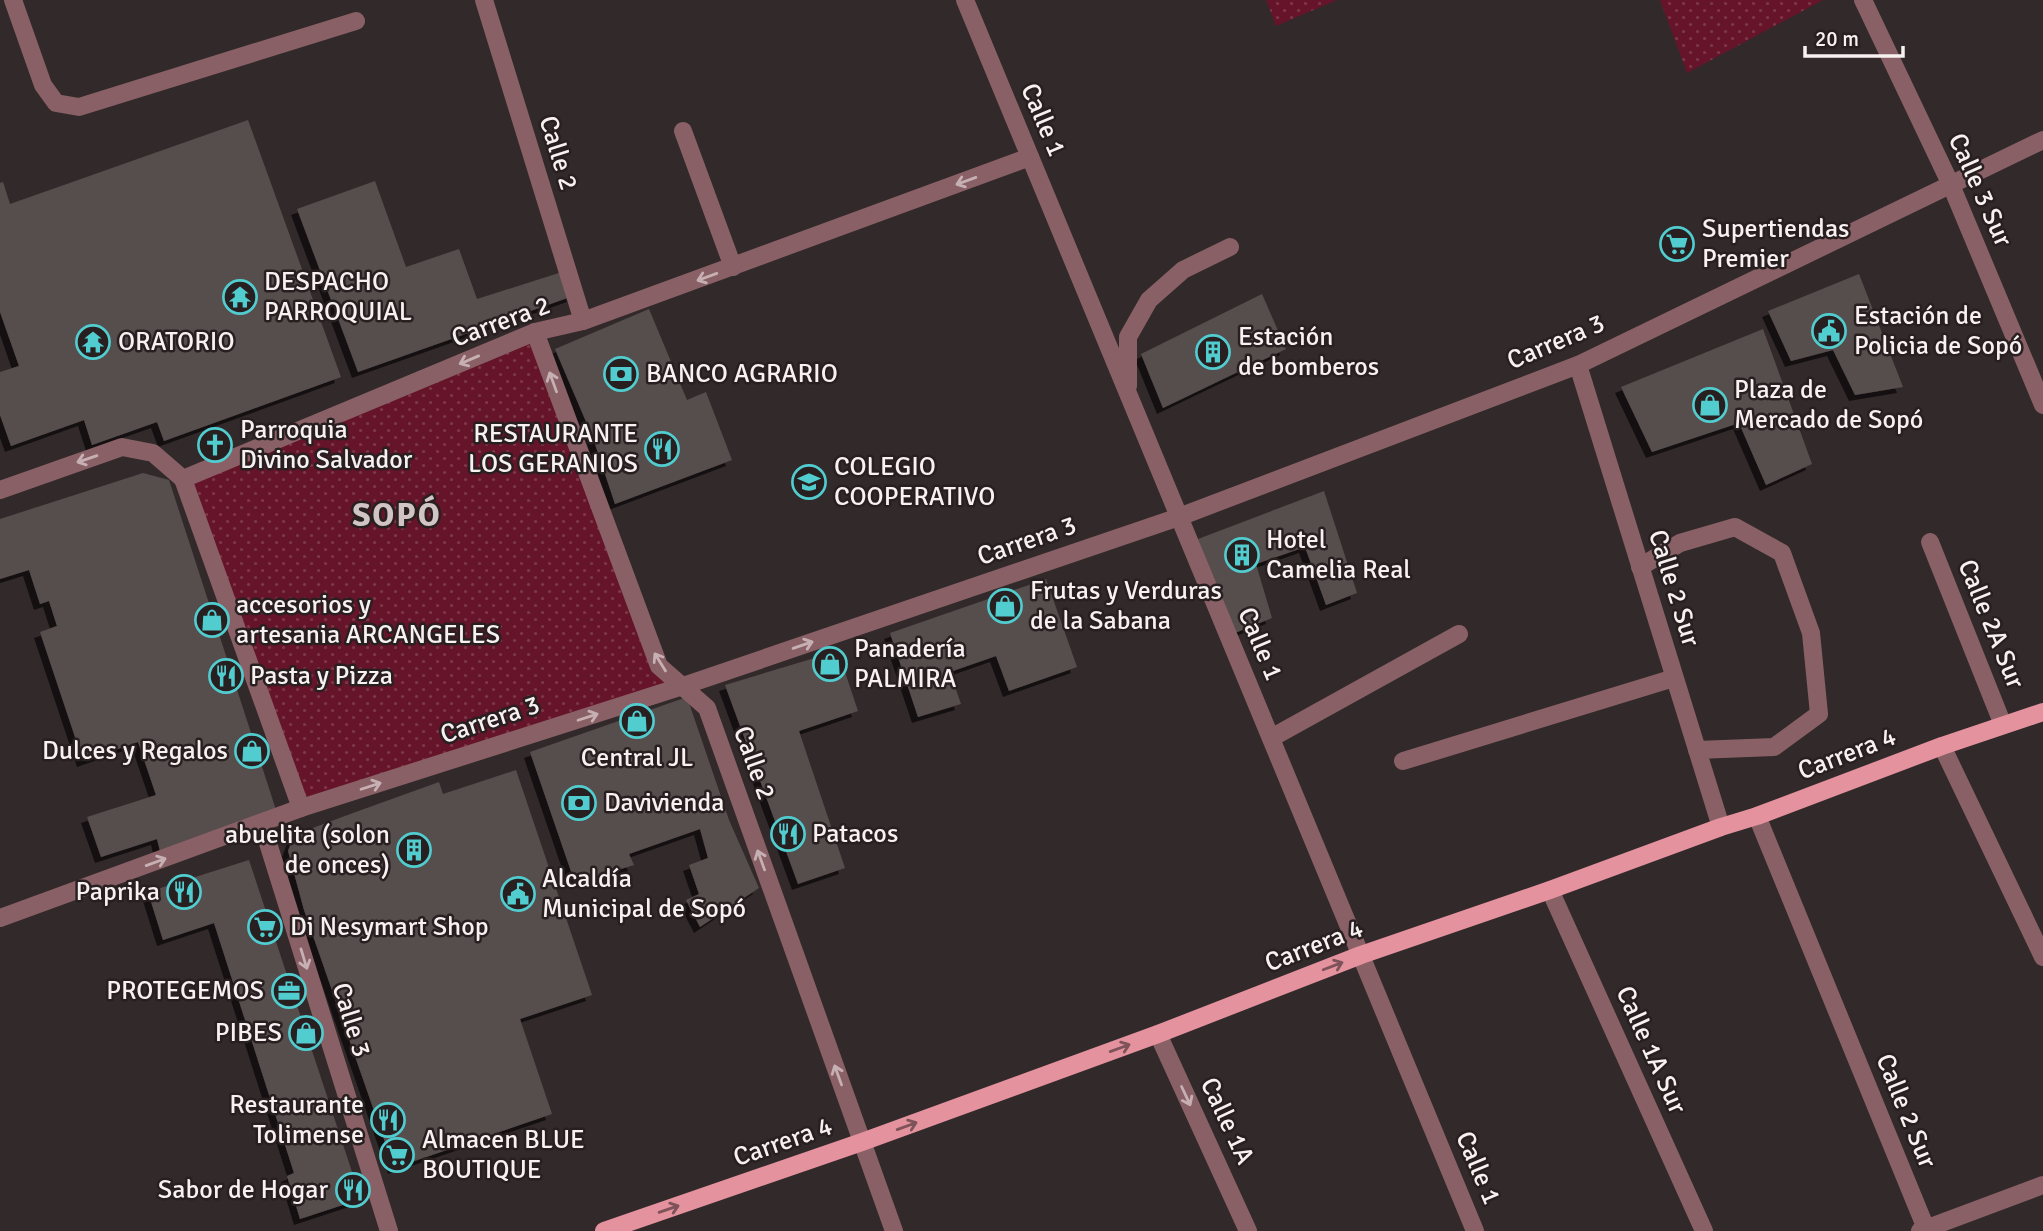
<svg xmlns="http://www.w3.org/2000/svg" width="2043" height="1231" font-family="Signika,sans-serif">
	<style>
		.park { fill: url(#park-dots) }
		.building { fill: #574d4e; filter: url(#shadow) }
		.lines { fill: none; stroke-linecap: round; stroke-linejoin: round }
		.minor { stroke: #896065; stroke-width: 18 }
		.major { stroke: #e5929f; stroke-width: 18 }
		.oneway { stroke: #c6b0b3 }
		.oneway2 { stroke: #7d5359 }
		.labels { text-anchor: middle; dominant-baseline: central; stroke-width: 5; stroke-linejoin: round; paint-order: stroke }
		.street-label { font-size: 26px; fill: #f8f1f2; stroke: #281f20 }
		.poi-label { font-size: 26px; fill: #f8f1f2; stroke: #281f20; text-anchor: start }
		.district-label { font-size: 33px; font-weight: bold; letter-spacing: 2px; fill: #d0c4c5; stroke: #281f20 }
	</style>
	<defs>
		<pattern id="park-dots" width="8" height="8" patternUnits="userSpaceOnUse" patternTransform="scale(1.75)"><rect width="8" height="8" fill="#65142a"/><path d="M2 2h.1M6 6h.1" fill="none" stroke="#7c3749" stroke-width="1.8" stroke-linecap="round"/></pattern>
		<filter id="shadow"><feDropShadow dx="-6" dy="6" stdDeviation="0" flood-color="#0009"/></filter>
	</defs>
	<rect width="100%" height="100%" fill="#32292a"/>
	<g class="park">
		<polygon points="1266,0 1337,0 1276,26"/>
		<polygon points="1660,0 1823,0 1687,73"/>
		<polygon points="535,332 659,666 683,686 301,808 183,479"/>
	</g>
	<g class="building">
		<polygon points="248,120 341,377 164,441 157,422 92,445 84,420 11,446 0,415 0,372 19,366 0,312 0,183 3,182 10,204"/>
		<polygon points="375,181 406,267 459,249 477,299 565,271 573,296 358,372 297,209"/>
		<polygon points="1859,274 1903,387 1855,395 1833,350 1791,361 1768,311"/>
		<polygon points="1262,294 1286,349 1163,408 1141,354"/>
		<polygon points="649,309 687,400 706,392 732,460 615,504 593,438 555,349"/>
		<polygon points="1763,329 1812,464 1766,485 1739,423 1652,452 1621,387"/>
		<polygon points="143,473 169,480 277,813 160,851 157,839 101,857 87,817 156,795 138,742 83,761 40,632 57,626 49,601 40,604 29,570 0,579 0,519"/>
		<polygon points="1324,491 1357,593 1326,605 1305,547 1256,564 1272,618 1230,635 1198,539"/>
		<polygon points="1046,579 1077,667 1009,691 996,656 950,672 961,704 918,717 890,633"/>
		<polygon points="838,651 858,711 799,731 845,868 798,884 725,685"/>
		<polygon points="687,697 729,820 759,888 700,927 686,900 699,894 689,865 708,858 700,829 629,854 634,865 575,883 530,752"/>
		<polygon points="516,770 592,995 520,1019 552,1114 394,1168 304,910 288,851 294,835 353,813 439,782 443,794"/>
		<polygon points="249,860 361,1199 300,1219 287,1176 294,1173 214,923 163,940 148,892"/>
	</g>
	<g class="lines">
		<g class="minor">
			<polyline points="13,0 43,85 56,103 79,107 356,21"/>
			<polyline points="484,0 583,321"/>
			<polyline points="965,0 1475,1231"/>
			<polyline points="1863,0 1951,185 2043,405"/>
			<polyline points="683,131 733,267"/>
			<polyline points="535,332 659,666 707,708 894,1231"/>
			<polyline points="1578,365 1721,827"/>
			<polyline points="1128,386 1128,337 1149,300 1183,270 1230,247"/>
			<polyline points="183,479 301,808"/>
			<polyline points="0,490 122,447 153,453 183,479 535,332 583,321 1030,157"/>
			<polyline points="1930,542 2003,725"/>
			<polyline points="1640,567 1680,543 1735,527 1782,553 1811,633 1819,714 1774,747 1697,750"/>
			<polyline points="1271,738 1459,634"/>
			<polyline points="1942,746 2043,957"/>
			<polyline points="1403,761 1674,678"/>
			<polyline points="1757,816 1927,1231"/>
			<polyline points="262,824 389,1231"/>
			<polyline points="1550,890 1704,1231"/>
			<polyline points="0,918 301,808 683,686 1179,517 1578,365 2043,140"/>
			<polyline points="1158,1034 1248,1231"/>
			<polyline points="1920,1231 2043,1185"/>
		</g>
		<polyline class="major" points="604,1231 862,1142 1158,1034 1361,955 1550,890 1721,827 1757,816 1942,746 2043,712"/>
	</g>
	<defs><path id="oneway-shaft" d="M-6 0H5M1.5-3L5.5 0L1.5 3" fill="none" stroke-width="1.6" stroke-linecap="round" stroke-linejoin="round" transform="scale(1.75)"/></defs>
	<g class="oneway">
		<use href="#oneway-shaft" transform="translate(966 181) rotate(160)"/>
		<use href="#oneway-shaft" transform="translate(707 277) rotate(160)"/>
		<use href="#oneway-shaft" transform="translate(469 360) rotate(157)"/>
		<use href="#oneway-shaft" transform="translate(553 382) rotate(-110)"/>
		<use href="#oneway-shaft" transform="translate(87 459) rotate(161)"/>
		<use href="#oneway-shaft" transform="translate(803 645) rotate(-19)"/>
		<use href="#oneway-shaft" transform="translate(660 662) rotate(-122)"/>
		<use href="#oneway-shaft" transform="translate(588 717) rotate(-18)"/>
		<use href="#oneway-shaft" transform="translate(371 786) rotate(-18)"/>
		<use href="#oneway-shaft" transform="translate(761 860) rotate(-110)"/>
		<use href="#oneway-shaft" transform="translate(156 862) rotate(-20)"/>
		<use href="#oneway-shaft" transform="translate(304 959) rotate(73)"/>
		<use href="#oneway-shaft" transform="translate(838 1075) rotate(-110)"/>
		<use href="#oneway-shaft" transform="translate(1186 1096) rotate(65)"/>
	</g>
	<g class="oneway2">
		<use href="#oneway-shaft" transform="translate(1333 966) rotate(-21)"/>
		<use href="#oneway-shaft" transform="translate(1120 1048) rotate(-20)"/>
		<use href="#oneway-shaft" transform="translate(907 1126) rotate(-20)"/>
		<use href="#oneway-shaft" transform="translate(669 1209) rotate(-19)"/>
	</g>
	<defs>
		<g id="supermarket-ring" transform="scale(1.75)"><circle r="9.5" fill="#281f20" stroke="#52cdcf" stroke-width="1.5"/><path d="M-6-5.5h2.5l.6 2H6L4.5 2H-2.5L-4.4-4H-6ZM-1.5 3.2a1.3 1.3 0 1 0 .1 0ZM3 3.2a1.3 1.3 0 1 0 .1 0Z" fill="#52cdcf"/></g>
		<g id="temple-ring" transform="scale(1.75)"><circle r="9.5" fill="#281f20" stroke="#52cdcf" stroke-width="1.5"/><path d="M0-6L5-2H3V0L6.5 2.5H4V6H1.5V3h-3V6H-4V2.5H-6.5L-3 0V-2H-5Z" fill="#52cdcf"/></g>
		<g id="civic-ring" transform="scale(1.75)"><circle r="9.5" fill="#281f20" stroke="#52cdcf" stroke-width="1.5"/><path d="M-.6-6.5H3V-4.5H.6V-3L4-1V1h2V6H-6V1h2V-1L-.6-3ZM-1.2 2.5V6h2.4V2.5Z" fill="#52cdcf"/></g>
		<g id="building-ring" transform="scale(1.75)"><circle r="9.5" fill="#281f20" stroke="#52cdcf" stroke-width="1.5"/><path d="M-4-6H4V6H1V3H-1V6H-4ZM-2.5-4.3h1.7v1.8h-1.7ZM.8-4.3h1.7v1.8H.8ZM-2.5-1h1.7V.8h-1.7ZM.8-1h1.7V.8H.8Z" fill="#52cdcf"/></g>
		<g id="bank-ring" transform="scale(1.75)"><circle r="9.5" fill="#281f20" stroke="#52cdcf" stroke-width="1.5"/><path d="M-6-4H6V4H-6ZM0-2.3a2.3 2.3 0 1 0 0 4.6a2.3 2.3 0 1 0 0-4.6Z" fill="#52cdcf"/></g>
		<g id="shop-ring" transform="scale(1.75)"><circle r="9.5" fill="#281f20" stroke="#52cdcf" stroke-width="1.5"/><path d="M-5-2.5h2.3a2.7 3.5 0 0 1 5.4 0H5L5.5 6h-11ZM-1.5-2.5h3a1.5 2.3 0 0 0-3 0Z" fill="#52cdcf"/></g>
		<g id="church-ring" transform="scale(1.75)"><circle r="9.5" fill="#281f20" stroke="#52cdcf" stroke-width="1.5"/><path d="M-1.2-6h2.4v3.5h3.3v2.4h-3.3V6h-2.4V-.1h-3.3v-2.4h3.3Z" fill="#52cdcf"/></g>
		<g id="restaurant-ring" transform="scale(1.75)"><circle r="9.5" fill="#281f20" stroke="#52cdcf" stroke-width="1.5"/><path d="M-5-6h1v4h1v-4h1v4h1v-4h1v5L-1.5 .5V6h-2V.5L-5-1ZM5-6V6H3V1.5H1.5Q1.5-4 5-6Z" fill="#52cdcf"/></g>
		<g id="school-ring" transform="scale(1.75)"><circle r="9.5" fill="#281f20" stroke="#52cdcf" stroke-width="1.5"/><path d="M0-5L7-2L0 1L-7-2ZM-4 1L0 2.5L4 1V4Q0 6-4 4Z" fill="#52cdcf"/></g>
		<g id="office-ring" transform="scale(1.75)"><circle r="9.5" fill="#281f20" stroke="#52cdcf" stroke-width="1.5"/><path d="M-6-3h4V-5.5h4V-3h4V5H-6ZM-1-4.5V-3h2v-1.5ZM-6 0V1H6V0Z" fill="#52cdcf"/></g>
	</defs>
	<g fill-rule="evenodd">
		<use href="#supermarket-ring" x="1677" y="244"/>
		<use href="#temple-ring" x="240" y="297"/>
		<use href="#civic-ring" x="1829" y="331"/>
		<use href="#temple-ring" x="93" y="342"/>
		<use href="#building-ring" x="1213" y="352"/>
		<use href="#bank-ring" x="621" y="374"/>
		<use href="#shop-ring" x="1710" y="405"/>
		<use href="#church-ring" x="215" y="445"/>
		<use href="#restaurant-ring" x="662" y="449"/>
		<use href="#school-ring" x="809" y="482"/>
		<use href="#building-ring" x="1242" y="555"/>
		<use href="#shop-ring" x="1005" y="606"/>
		<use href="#shop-ring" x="212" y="620"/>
		<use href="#shop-ring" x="830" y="664"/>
		<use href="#restaurant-ring" x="226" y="676"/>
		<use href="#shop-ring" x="637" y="721"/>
		<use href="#shop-ring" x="252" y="751"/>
		<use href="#bank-ring" x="579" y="803"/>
		<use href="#restaurant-ring" x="788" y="834"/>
		<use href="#building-ring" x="414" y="850"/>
		<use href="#restaurant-ring" x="184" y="892"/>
		<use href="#civic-ring" x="518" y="894"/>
		<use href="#supermarket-ring" x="265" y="927"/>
		<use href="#office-ring" x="289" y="991"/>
		<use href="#shop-ring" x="306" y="1033"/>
		<use href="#restaurant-ring" x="388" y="1120"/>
		<use href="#supermarket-ring" x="397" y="1155"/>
		<use href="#restaurant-ring" x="353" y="1190"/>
	</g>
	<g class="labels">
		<g class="street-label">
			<text transform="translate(1043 120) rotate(67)">Calle 1</text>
			<text transform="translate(558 153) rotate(73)">Calle 2</text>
			<text transform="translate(1980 190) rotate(66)">Calle 3 Sur</text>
			<text transform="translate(501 322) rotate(-20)">Carrera 2</text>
			<text transform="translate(1556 342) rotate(-23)">Carrera 3</text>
			<text transform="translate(1027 541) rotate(-19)">Carrera 3</text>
			<text transform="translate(1674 588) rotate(73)">Calle 2 Sur</text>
			<text transform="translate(1991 624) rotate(68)">Calle 2A Sur</text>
			<text transform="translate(1260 644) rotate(67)">Calle 1</text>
			<text transform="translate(490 720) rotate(-18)">Carrera 3</text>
			<text transform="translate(1847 754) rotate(-21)">Carrera 4</text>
			<text transform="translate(754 763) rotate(70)">Calle 2</text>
			<text transform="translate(1314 946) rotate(-21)">Carrera 4</text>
			<text transform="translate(351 1020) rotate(73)">Calle 3</text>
			<text transform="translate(1651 1050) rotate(66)">Calle 1A Sur</text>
			<text transform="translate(1906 1111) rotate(68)">Calle 2 Sur</text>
			<text transform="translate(1227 1121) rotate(65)">Calle 1A</text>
			<text transform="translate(783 1142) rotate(-19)">Carrera 4</text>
			<text transform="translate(1478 1168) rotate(67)">Calle 1</text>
		</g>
		<g class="poi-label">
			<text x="1702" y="229">Supertiendas<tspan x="1702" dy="30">Premier</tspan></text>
			<text x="264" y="282">DESPACHO<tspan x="264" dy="30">PARROQUIAL</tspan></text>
			<text x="1854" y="316">Estación de<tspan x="1854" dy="30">Policia de Sopó</tspan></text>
			<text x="1238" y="337">Estación<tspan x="1238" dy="30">de bomberos</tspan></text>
			<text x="118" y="342">ORATORIO</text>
			<text x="646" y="374">BANCO AGRARIO</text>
			<text x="1734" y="390">Plaza de<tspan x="1734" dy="30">Mercado de Sopó</tspan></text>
			<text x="240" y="430">Parroquia<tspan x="240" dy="30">Divino Salvador</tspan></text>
			<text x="638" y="434" text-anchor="end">RESTAURANTE<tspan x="638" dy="30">LOS GERANIOS</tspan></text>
			<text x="834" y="467">COLEGIO<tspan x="834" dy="30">COOPERATIVO</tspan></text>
			<text x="1266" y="540">Hotel<tspan x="1266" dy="30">Camelia Real</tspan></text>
			<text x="1030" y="591">Frutas y Verduras<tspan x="1030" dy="30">de la Sabana</tspan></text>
			<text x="236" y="605">accesorios y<tspan x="236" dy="30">artesania ARCANGELES</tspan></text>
			<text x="854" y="649">Panadería<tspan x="854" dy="30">PALMIRA</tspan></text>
			<text x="250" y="676">Pasta y Pizza</text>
			<text x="228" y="751" text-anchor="end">Dulces y Regalos</text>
			<text x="637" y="758" text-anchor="middle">Central JL</text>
			<text x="604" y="803">Davivienda</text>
			<text x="812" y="834">Patacos</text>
			<text x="390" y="835" text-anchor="end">abuelita (solon<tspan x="390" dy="30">de onces)</tspan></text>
			<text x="542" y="879">Alcaldía<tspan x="542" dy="30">Municipal de Sopó</tspan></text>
			<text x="160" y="892" text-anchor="end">Paprika</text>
			<text x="290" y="927">Di Nesymart Shop</text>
			<text x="264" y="991" text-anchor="end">PROTEGEMOS</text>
			<text x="282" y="1033" text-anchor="end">PIBES</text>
			<text x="364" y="1105" text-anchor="end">Restaurante<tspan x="364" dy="30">Tolimense</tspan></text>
			<text x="422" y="1140">Almacen BLUE<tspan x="422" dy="30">BOUTIQUE</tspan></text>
			<text x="328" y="1190" text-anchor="end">Sabor de Hogar</text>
		</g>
		<g class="district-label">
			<text x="397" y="515">SOPÓ</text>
		</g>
	</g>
	<path d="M1805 46v10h98v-10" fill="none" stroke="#f8f1f2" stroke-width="3.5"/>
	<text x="1815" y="46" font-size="21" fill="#f8f1f2" stroke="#281f20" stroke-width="5" paint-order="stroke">20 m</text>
</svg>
